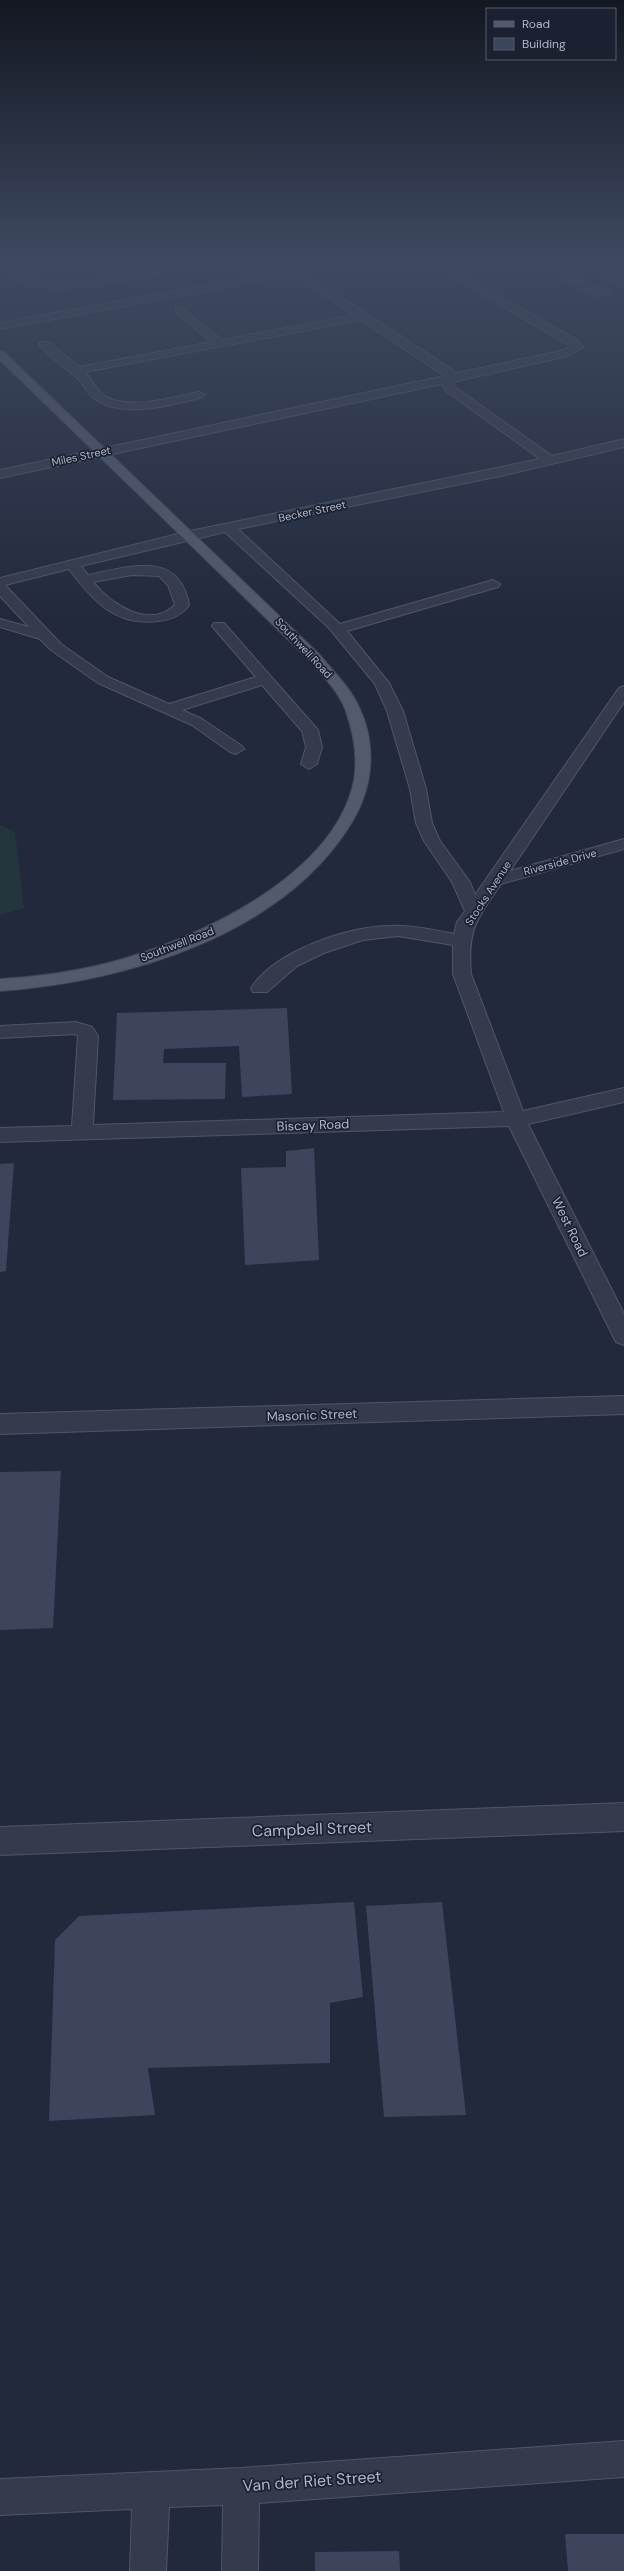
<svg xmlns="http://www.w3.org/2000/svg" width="624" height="2571" font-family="'DM Sans',sans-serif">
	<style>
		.green { fill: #24363d }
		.building { fill: #3d455c }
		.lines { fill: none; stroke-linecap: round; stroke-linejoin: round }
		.minor-casing { stroke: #515667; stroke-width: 2 }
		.major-casing { stroke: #3f4555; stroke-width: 2 }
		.minor { fill: #353b4c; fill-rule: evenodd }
		.major { fill: #535a6c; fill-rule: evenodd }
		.labels { text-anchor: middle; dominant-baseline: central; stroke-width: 3.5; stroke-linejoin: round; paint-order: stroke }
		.far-street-label { font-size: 11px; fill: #b1b6c8; stroke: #1b2131 }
		.street-label { font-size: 13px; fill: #b1b6c8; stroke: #1b2131 }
		.near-street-label { font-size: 16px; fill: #b1b6c8; stroke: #1b2131 }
	</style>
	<rect width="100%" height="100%" fill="#22293c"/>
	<polygon class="green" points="0,825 15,832 24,908 0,915"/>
	<g class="building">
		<polygon points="554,260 562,264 555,265 564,271 546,274 527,265"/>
		<polygon points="580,272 589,277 582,279 591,283 574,287 555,277"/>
		<polygon points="596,284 613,291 610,292 615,295 595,298 577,289"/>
		<polygon points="287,1008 292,1094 242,1097 239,1046 164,1049 163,1063 226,1063 225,1099 113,1100 117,1013"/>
		<polygon points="314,1148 319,1260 245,1265 241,1168 286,1167 286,1151"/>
		<polygon points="14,1163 6,1271 0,1272 0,1164"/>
		<polygon points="61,1471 53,1628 0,1630 0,1472"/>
		<polygon points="354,1902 363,1997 330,2003 330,2063 148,2068 155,2115 49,2121 55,1940 79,1916"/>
		<polygon points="442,1902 466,2115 384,2117 366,1906"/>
		<polygon points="565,2534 624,2534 624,2571 568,2571"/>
		<polygon points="399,2551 400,2571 315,2571 315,2552"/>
	</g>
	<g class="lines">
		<g class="minor-casing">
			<g id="minor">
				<path d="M0 260H9C51 316 150 254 206 260L194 265C157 274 14 315 0 260Z"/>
				<path d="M344 260H364L359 263 305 273 457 373 561 351 570 346 425 260H437L577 340 583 347 568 356 452 382 455 387 552 456 624 439V447L500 476 238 529 340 624 493 580 500 584 498 587 347 631 389 683 403 711 426 789 432 823 440 841 470 882 475 895 619 688 624 686V702L510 871 624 839V849L501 884C477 919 467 929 471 974L523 1111 624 1088V1102L528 1124 624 1314V1345L616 1342 613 1336 509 1126 0 1142V1128L72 1126 78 1036 75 1034 0 1038V1026L76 1022 92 1027 98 1036 93 1125 504 1112 453 974V945L398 936 363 940 324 953 297 966 267 992H253L251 988C275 951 348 926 390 926 412 925 433 930 454 934L457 922 465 911 452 882 424 841 416 823 410 789 387 711 375 684 329 628 225 532 81 566 88 575C127 568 179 548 189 605 181 616 171 620 158 621 116 627 92 600 69 569L5 585 61 644 108 677 169 704 256 677 212 626 214 623H224L318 730 322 747 317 764 309 769 301 764 306 747 302 731 262 685 182 710 202 719 242 746 244 749 236 754 230 752 192 725 98 683 51 650 40 639 0 627V619L29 627 0 596V578L190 531 540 459 446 391 442 384 0 478V470L445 376 361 320 85 372C91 379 95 388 102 394 125 412 173 397 199 392L205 395 203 397C174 405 121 419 95 399 86 393 83 382 75 376 65 368 48 356 39 344L41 342H49L79 367 211 342 176 312V308L180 307 222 340 354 315 294 275 0 329V323ZM132 575 159 576 168 585 175 605C149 630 111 604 93 582Z"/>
				<polygon points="578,260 590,260 624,281 624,288"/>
				<polygon points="624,1396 624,1414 0,1434 0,1414"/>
				<polygon points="624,1803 624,1831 0,1855 0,1827"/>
				<polygon points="624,2441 624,2477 259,2503 258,2571 222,2571 223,2505 169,2507 166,2571 130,2571 132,2509 0,2515 0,2479 241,2468"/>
			</g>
		</g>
		<g class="major-casing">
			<path id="major" d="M0 351 4 352 319 654C333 671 350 687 359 707 378 747 373 790 349 827 279 937 123 982 0 991V979C36 977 72 972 108 963 193 941 335 877 354 780 358 756 353 731 345 709 338 690 321 675 309 660L0 360Z"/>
		</g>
		<use href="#minor" class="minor"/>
		<use href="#major" class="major"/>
	</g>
	<linearGradient id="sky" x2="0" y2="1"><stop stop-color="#131721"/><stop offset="0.42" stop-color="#3e4961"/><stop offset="1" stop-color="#3e4961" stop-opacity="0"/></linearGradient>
	<rect width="624" height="620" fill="url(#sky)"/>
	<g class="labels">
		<g class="far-street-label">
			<text transform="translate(81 456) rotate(-12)">Miles Street</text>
			<text transform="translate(312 511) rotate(-12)">Becker Street</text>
			<text transform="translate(304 648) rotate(47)">Southwell Road</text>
			<text transform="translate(560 862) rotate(-15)">Riverside Drive</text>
			<text transform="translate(488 893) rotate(-57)">Stocks Avenue</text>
			<text transform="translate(177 944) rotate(-21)">Southwell Road</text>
		</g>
		<g class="street-label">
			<text transform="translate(313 1125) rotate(-2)">Biscay Road</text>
			<text transform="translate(570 1227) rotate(64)">West Road</text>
			<text transform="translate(312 1415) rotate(-2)">Masonic Street</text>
		</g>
		<g class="near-street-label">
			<text transform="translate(312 1829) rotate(-2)">Campbell Street</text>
			<text transform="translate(312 2481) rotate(-4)">Van der Riet Street</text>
		</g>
	</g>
	<rect x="486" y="8" width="130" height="52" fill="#1b2131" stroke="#575d6d"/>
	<rect x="494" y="21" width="20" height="6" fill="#535a6c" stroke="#575d6d"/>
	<text x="522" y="28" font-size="12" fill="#b1b6c8">Road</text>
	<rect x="494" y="38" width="20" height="12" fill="#3d455c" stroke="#575d6d"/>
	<text x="522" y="48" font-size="12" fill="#b1b6c8">Building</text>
</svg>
